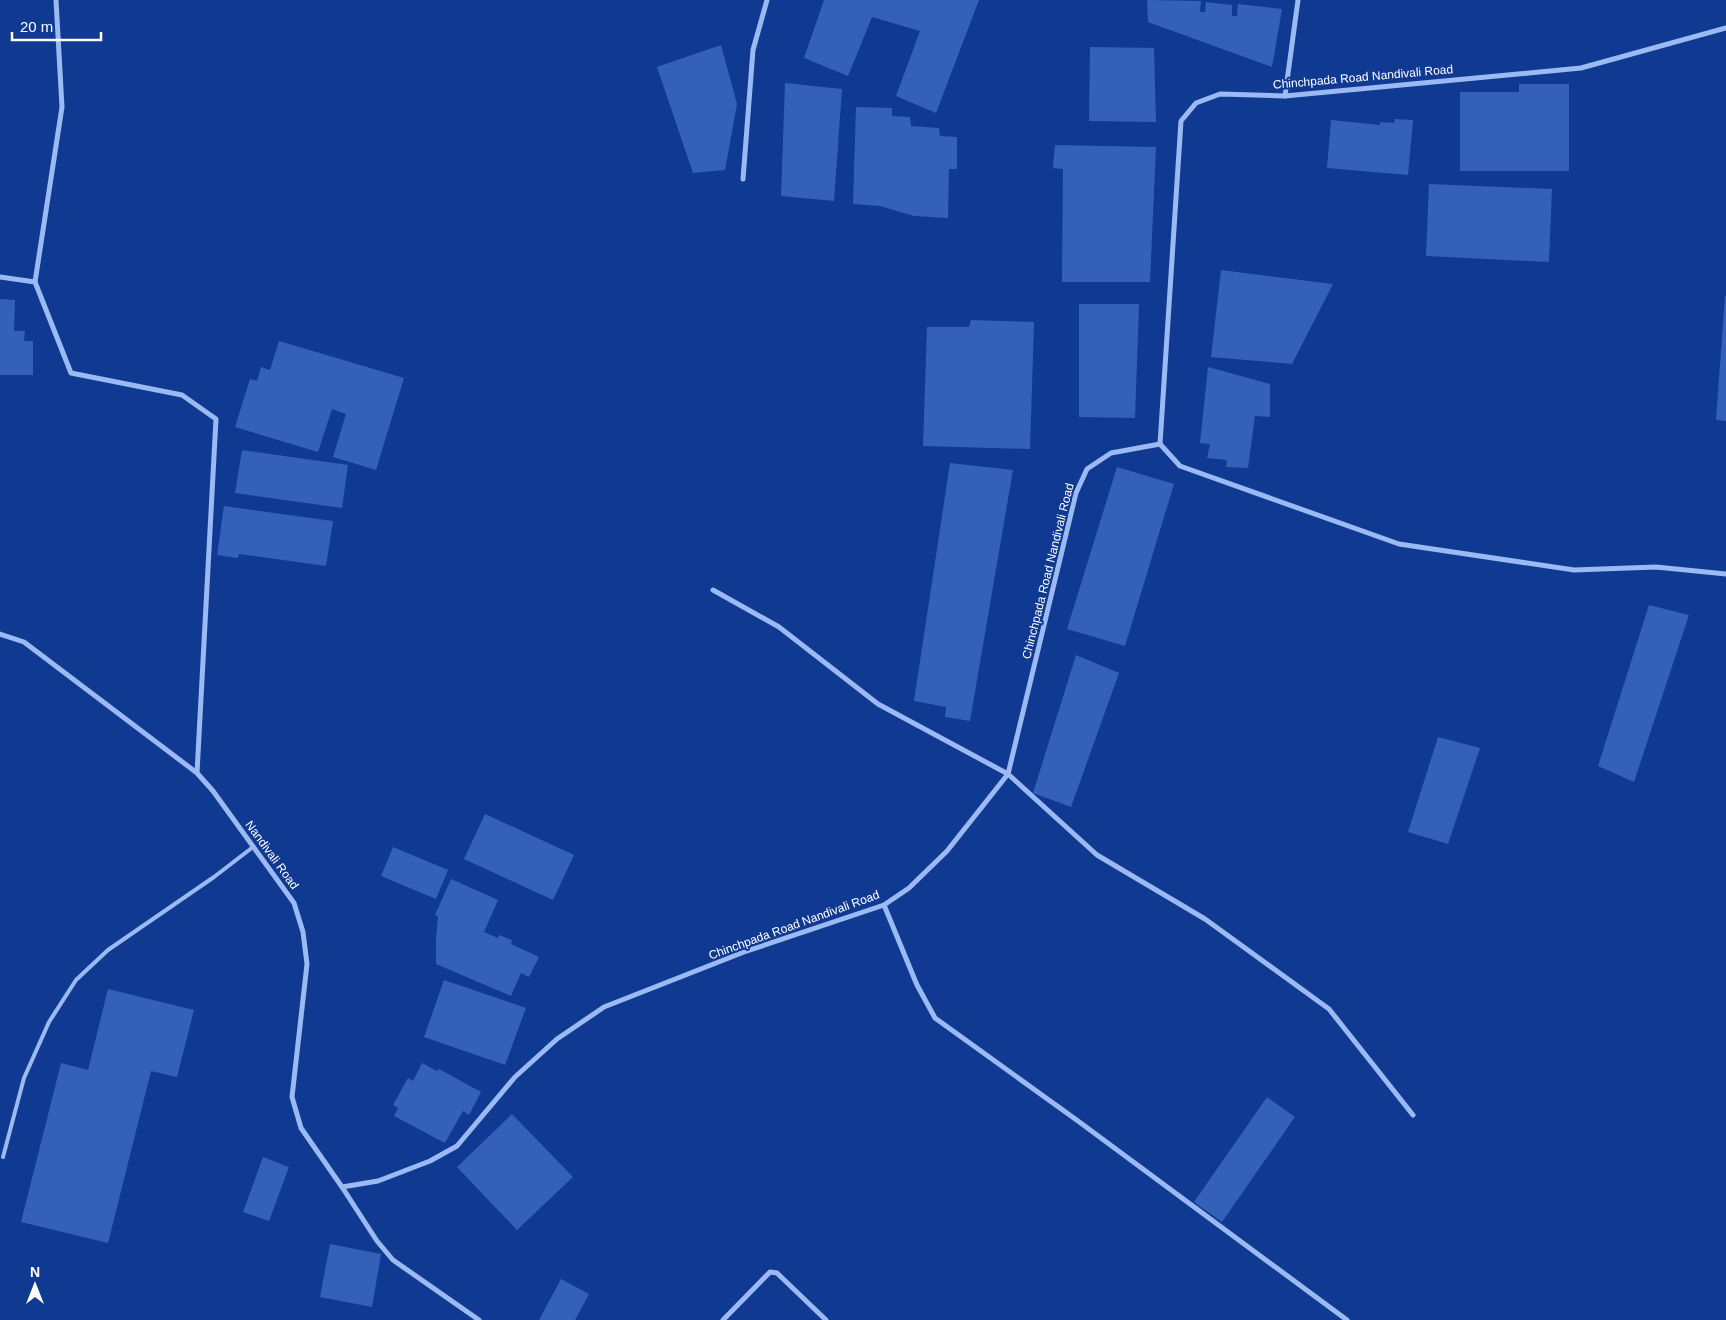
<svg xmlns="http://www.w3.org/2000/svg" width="1726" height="1320" font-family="Arial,sans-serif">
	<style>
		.building { fill: #3460ba }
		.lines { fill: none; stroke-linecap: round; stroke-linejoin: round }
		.service { stroke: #9bb9f3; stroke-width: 4 }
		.minor { stroke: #9bb9f3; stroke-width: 5 }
		.labels { text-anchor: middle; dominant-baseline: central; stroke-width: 4; stroke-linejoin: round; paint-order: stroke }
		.street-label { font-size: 12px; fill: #fff; stroke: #103a92 }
	</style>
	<rect width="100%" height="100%" fill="#103a92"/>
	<g class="building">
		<polygon points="824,0 979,0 936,113 896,96 920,31 872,17 848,76 804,58"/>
		<polygon points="1147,0 1201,1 1200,12 1205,12 1206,2 1232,5 1232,16 1237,16 1238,4 1282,9 1272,67 1148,22"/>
		<polygon points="721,45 737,104 725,170 693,173 657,67"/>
		<polygon points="1090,47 1154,48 1156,122 1089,121"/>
		<polygon points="785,83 842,89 834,201 781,196"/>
		<polygon points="1519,84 1569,84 1569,171 1460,171 1460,92 1519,92"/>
		<polygon points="856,107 892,108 892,116 910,117 911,126 939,128 940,136 957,137 957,169 949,169 948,218 914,216 880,206 853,204"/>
		<polygon points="1395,119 1413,120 1408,175 1327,168 1331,120 1380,125 1380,122 1394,123"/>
		<polygon points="1055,145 1156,147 1150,282 1062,282 1063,169 1053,168"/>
		<polygon points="1429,184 1552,189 1549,262 1426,256"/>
		<polygon points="1221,270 1333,284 1292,364 1211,357"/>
		<polygon points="1725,296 1726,296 1726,421 1716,420"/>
		<polygon points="0,299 15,300 14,331 25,331 24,341 33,341 33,375 0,375"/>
		<polygon points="1079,304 1139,304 1135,418 1079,417"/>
		<polygon points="971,320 1034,322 1030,449 923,446 927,327 969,327"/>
		<polygon points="279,341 404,378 376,470 333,457 346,414 332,409 318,452 235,427 250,379 257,381 261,367 270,370"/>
		<polygon points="1208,367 1270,384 1270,417 1255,416 1248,468 1226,467 1227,460 1207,458 1210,444 1200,443"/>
		<polygon points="242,450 348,465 342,508 235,493"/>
		<polygon points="950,463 1013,470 970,721 945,717 946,707 914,701"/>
		<polygon points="1117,467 1174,484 1125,646 1067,629"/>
		<polygon points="224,506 333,521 326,566 239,554 238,558 217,555"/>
		<polygon points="1649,605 1689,615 1634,782 1598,766"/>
		<polygon points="1076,655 1119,673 1071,807 1033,793"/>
		<polygon points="1438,737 1480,748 1448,844 1408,832"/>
		<polygon points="485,814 574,855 553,900 464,859"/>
		<polygon points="393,847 448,870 436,899 381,876"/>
		<polygon points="451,879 498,900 484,932 498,938 499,935 512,940 511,944 539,957 529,977 521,973 511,996 436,964 436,939 438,917 435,915"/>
		<polygon points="444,980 526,1008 505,1065 424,1037"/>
		<polygon points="108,989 194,1010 177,1077 151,1071 108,1243 21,1222 61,1063 88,1070"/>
		<polygon points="422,1063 437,1071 439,1069 481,1092 469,1115 463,1111 445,1143 394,1116 398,1108 393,1105 408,1078 413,1081"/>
		<polygon points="1267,1097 1295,1117 1222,1222 1194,1202"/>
		<polygon points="512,1114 573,1177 517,1230 457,1167"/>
		<polygon points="263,1157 289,1167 269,1221 243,1212"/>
		<polygon points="330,1244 381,1254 372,1307 320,1297"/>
		<polygon points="561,1279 589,1294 575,1320 539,1320"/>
	</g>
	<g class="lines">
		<polyline class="service" points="3,1157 24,1078 49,1022 76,980 108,950 214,877 253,847"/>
		<g class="minor">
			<polyline points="1285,96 1298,0"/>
			<polyline points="743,179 753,50 767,0"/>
			<polyline points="0,277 35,282 71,373 182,395 216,419 197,773"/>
			<polyline points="35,282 62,107 56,0"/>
			<polyline points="1160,444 1181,121 1196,103 1220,94 1285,96 1581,68 1726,28"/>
			<polyline points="1160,444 1180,466 1399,544 1574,570 1656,567 1726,574"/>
			<polyline points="713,590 779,627 878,704 1008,774 1097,855 1205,919 1329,1009 1413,1115"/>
			<polyline points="0,634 24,642 197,773 213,791 294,903 303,932 307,964 292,1097 301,1128 342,1187 377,1241 393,1260 479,1320"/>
			<polyline points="884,905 917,985 935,1018 1078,1121 1347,1320"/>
			<polyline points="342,1187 378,1181 430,1161 457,1146 515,1077 557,1039 604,1007 744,952 884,905 909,888 947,851 1008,774 1076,493 1087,469 1111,453 1160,444"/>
			<polyline points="723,1320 770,1272 777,1273 826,1320"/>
		</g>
	</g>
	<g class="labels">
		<g class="street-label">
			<text transform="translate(1363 77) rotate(-5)">Chinchpada Road Nandivali Road</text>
			<text transform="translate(1048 571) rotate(-76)">Chinchpada Road Nandivali Road</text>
			<text transform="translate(272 855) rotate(54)">Nandivali Road</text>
			<text transform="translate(794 925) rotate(-20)">Chinchpada Road Nandivali Road</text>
		</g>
	</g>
	<g transform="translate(35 1285)" stroke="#103a92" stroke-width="4" paint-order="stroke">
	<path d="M0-4L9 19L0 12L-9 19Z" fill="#ffffff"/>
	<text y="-8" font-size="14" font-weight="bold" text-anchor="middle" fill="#ffffff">N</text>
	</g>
	<path d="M12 32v8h89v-8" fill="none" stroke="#ffffff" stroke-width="2.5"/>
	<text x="20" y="32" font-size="15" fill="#ffffff" stroke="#103a92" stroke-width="4" paint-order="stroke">20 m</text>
</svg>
